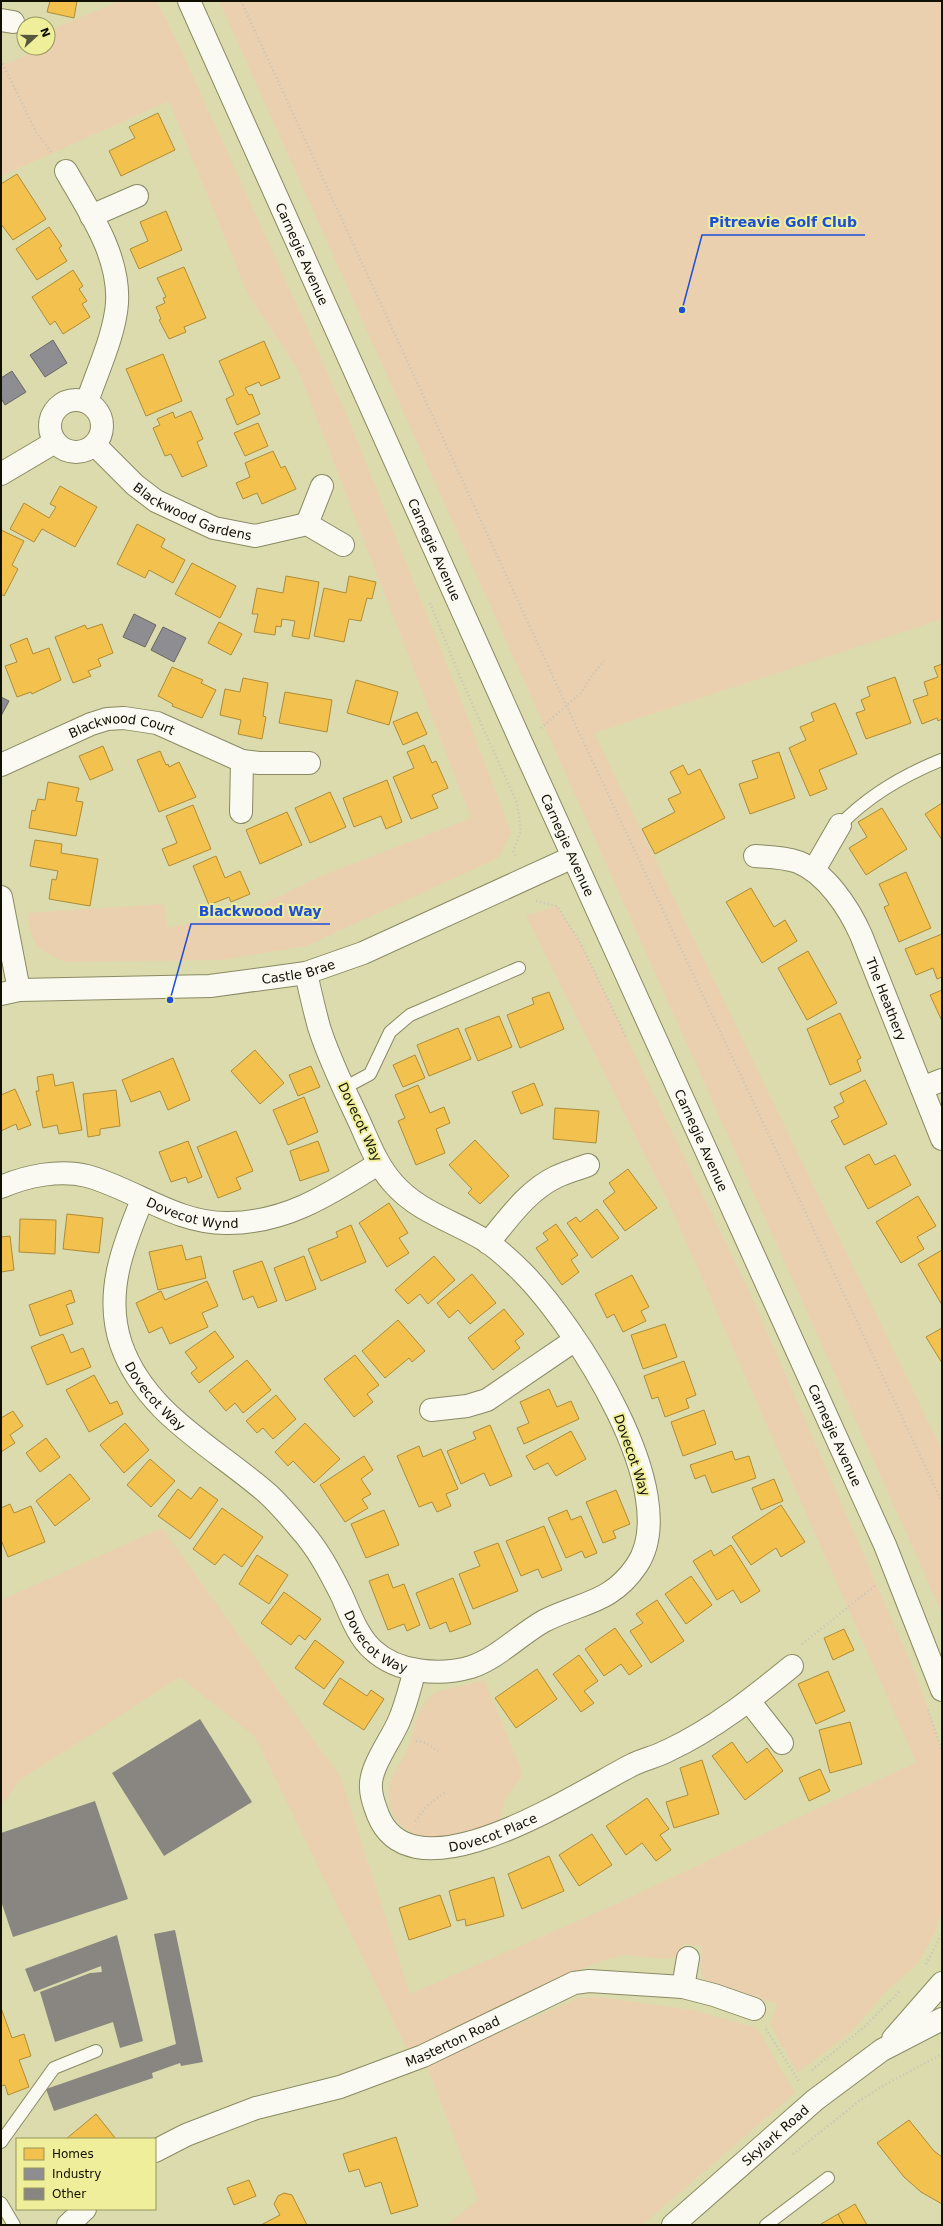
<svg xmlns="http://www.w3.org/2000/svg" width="943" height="2226" font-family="'DejaVu Sans',sans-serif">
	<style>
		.green { fill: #ebd0af }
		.homes { fill: #f2c14e; stroke: #ae8c37 }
		.industry { fill: #8d8d92; stroke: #686766 }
		.building { fill: #898681 }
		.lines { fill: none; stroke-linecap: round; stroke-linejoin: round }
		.service-casing { stroke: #8a8a63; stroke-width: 14 }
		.minor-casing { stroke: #8a8a63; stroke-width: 24 }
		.tertiary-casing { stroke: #8a8a63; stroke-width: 24 }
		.path { stroke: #c6c5b9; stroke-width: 2.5; stroke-dasharray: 1 3; stroke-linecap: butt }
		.service { stroke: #fafaf3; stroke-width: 12 }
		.minor { stroke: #fafaf3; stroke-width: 22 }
		.tertiary { stroke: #fafaf3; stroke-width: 22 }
		.labels { text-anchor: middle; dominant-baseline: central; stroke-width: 4; stroke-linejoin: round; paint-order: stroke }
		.street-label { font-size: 13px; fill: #110f00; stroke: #efee9a }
		.leader { fill: none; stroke: #1d4ed8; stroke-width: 1.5 }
		.callout-dot { fill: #1d4ed8; stroke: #efee9a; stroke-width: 1.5 }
		.callout-label { font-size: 14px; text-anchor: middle; font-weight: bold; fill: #1d4ed8; stroke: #efee9a; stroke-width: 4; stroke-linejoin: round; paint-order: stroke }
	</style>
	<rect width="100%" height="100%" fill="#dbdbae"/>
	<g class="green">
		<path d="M119 1H157L180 48 348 418 459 695 511 832 498 858 306 946 221 960 66 962C36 950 32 945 27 913L164 904 167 928 250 910 321 876 471 818 298 370 248 295 169 101 1 176V66L31 53 27 48H48V31Z"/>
		<polygon points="219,1 942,1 942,619 594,733 942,1450 942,1613"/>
		<polygon points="557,906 581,944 750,1293 918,1680 942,1751 942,1910 935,1932 918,1963 884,1994 852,2031 797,2073 770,2024 777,2004 708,1982 701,1975 702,1946 684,1944 677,1957 666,1959 625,1955 602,1961 560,1977 409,2053 255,1737 180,1677 20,1780 1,1806 1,1600 162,1528 341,1778 410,1994 618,1903 916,1762 670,1206 526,916"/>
		<path d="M484 1680 521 1769 522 1776 504 1800 501 1819C471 1830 416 1854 394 1816 389 1807 387 1796 389 1786 393 1771 403 1761 408 1748 416 1729 417 1703 436 1692Z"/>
		<polygon points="598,1997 693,2010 757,2028 795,2093 642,2225 446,2225 478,2200 426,2064 579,1998"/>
	</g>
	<g class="homes">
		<polygon points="50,1 77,1 74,18 47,12"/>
		<polygon points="158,113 175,150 121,176 109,151 135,138 129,127"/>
		<polygon points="17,174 46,219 13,240 1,224 1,184"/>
		<polygon points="166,211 182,250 139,269 130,249 148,241 140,222"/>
		<polygon points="49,227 62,246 59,248 67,261 37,280 16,249"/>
		<polygon points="184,267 206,318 184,327 186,332 169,339 159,320 161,319 156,307 165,303 163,298 166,297 157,278"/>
		<polygon points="73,270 83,286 79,289 87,301 82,304 90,317 63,334 55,321 50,325 32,297"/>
		<polygon points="264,341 280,378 261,386 259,382 245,388 249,395 252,394 260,414 237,425 226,399 234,395 219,361"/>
		<polygon points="163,354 182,401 146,416 126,369"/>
		<polygon points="191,411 203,439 197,442 207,466 182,477 171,454 165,456 153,428 160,425 157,419 173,412 175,418"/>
		<polygon points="258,423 268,446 245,456 234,433"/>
		<polygon points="273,451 281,468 285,466 296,489 262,504 257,493 243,499 236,483 250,477 245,463"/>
		<polygon points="60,486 97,507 75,547 42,529 34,542 10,529 24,503 49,518 56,507 50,504"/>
		<polygon points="137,524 165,539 161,547 185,560 173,583 149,570 145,578 117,564"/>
		<polygon points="1,530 24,541 12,565 18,569 4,596 1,594"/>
		<polygon points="192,563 236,586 220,618 175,594"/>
		<polygon points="286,576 319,582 309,639 292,636 295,621 282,619 281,627 276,626 275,635 254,632 258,614 252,614 257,588 283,593"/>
		<polygon points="349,576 376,582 372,599 367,598 361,621 349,619 344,642 314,636 324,588 346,593"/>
		<polygon points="219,622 242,634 231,655 208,643"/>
		<polygon points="102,624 113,653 98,659 101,666 88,671 91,676 73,683 55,637 85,625 87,629"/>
		<polygon points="27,638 33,654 49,648 61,680 32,694 31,692 17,697 5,666 17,662 10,645"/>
		<polygon points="942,664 942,719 938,721 937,718 922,724 913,700 928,695 924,682 938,677 934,667"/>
		<polygon points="172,667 203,680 201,683 216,690 202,718 172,706 173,704 158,696"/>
		<polygon points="895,677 911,723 866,739 856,713 865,710 861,700 870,696 867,687"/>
		<polygon points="243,678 268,683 263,716 266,717 262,739 238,734 241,720 220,715 225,689 240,692"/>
		<polygon points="356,680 398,692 389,725 347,713"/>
		<polygon points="285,692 332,700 327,732 279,723"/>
		<polygon points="835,703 857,754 819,770 827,789 810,796 789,748 806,740 800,727 814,721 811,713"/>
		<polygon points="417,712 427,734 403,745 393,722"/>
		<polygon points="424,745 432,763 436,761 448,788 432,795 438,808 411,819 393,777 414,768 407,752"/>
		<polygon points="103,746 113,770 90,780 79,756"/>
		<polygon points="160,751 166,765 168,764 169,767 179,762 196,797 159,812 137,760"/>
		<polygon points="779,752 795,798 750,814 739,784 758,778 752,761"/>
		<polygon points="683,765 688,775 700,769 725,818 655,854 642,829 675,812 668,799 681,793 670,772"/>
		<polygon points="387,780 402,822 386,829 381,816 354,827 343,798"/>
		<polygon points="48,782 79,788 76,801 83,802 76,836 29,828 32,810 35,811 38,799 45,800"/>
		<polygon points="330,792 346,827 310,843 295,808"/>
		<polygon points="942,803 942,840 925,814"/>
		<polygon points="193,805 211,849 169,866 162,849 177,843 166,816"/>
		<polygon points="882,808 907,849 866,875 849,848 867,837 858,822"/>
		<polygon points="287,812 302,845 260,864 246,830"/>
		<polygon points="35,840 62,844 61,853 98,859 90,906 49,899 52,879 56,880 58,871 30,866"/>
		<polygon points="216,856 225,878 240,871 250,894 231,902 229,897 209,905 193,866"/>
		<polygon points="906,872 931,928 899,942 884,907 889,905 879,884"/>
		<polygon points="751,888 774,927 785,920 797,941 762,963 726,902"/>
		<polygon points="942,934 942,977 937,979 933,968 916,975 905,949"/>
		<polygon points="808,951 837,1003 807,1020 778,968"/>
		<polygon points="942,990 942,1021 930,995"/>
		<polygon points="549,992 564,1029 520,1048 507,1015 534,1004 532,998"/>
		<polygon points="840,1013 861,1058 857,1060 861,1071 830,1085 807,1029"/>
		<polygon points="499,1016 512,1047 478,1061 465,1029"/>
		<polygon points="458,1028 471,1059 429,1076 417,1045"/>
		<polygon points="255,1050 284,1083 260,1104 231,1071"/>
		<polygon points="415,1055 425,1078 403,1087 393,1065"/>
		<polygon points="173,1058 190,1100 168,1110 160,1091 131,1102 122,1080"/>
		<polygon points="311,1066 320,1087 298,1096 289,1075"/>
		<polygon points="53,1074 55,1086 73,1082 82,1130 59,1134 57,1125 43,1128 36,1091 39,1091 37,1077"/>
		<polygon points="865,1080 887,1124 844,1145 831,1121 839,1117 834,1107 844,1102 840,1093"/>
		<polygon points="534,1083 543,1105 521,1114 512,1092"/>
		<polygon points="418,1085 430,1113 444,1107 450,1123 436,1129 445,1153 416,1165 398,1121 405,1118 395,1095"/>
		<polygon points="15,1089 31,1125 18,1130 16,1124 1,1131 1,1095"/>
		<polygon points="116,1090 120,1126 100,1129 100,1135 88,1137 83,1094"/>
		<polygon points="304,1097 318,1132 288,1145 273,1110"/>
		<polygon points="555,1108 599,1111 596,1143 553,1139"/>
		<polygon points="236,1131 253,1171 236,1178 241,1189 218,1198 197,1147"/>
		<polygon points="475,1140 509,1176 480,1204 468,1193 472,1189 449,1165"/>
		<polygon points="188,1141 202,1177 188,1183 186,1177 171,1182 159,1152"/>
		<polygon points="318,1141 329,1171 300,1181 290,1151"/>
		<polygon points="869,1154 875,1165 895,1155 911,1185 868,1209 845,1167"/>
		<polygon points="628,1169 657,1208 625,1231 603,1201 615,1192 609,1183"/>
		<polygon points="918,1196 936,1226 917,1237 924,1249 901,1263 876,1222"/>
		<polygon points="389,1203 408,1233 399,1238 409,1253 387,1267 359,1223"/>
		<polygon points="597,1209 619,1238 592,1258 567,1223 576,1217 580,1222"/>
		<polygon points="67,1214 103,1218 99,1253 63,1249"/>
		<polygon points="20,1219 56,1220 55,1254 19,1252"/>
		<polygon points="556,1224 578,1255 571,1260 579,1272 562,1285 536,1248 548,1240 543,1233"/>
		<polygon points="351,1225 366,1262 321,1281 308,1249 338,1237 336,1232"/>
		<polygon points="10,1236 14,1270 1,1272 1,1237"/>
		<polygon points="182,1245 186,1260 201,1256 206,1278 158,1290 149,1252"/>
		<polygon points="942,1250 942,1305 918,1264"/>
		<polygon points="304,1256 316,1289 286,1301 274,1268"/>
		<polygon points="434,1256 455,1280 428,1304 420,1294 408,1304 395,1290"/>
		<polygon points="262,1261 277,1301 258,1308 253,1296 243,1300 233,1271"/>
		<polygon points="472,1274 496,1303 470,1324 458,1310 449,1318 437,1303"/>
		<polygon points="632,1275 649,1307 641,1311 646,1321 623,1332 614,1314 607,1318 595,1294"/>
		<polygon points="207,1281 218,1306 202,1313 208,1327 170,1344 162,1327 149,1333 136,1303 161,1291 165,1300"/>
		<polygon points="71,1290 75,1302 66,1305 73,1324 40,1336 29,1305"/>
		<polygon points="504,1309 524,1334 515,1341 520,1348 493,1370 468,1338"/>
		<polygon points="398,1320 425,1351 412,1362 409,1358 385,1378 362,1351"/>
		<polygon points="665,1324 677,1357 643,1369 631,1335"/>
		<polygon points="942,1328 942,1363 926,1337"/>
		<polygon points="215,1331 234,1357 199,1383 191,1373 197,1368 185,1352"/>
		<polygon points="63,1334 71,1353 83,1348 91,1367 47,1385 31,1347"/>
		<polygon points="355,1355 379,1385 367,1394 373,1402 354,1417 324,1379"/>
		<polygon points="247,1360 271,1390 243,1413 235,1403 226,1411 209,1391"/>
		<polygon points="684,1361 696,1395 686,1399 689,1408 665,1417 658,1397 652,1399 644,1376"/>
		<polygon points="94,1375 110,1404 117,1401 123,1414 89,1432 66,1390"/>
		<polygon points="549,1389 557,1407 571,1401 579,1419 524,1444 517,1428 529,1423 520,1402"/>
		<polygon points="276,1395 296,1419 273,1439 263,1428 257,1433 246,1421"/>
		<polygon points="704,1410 716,1444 683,1456 671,1422"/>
		<polygon points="13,1411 23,1426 10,1435 15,1443 1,1452 1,1418"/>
		<polygon points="125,1423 149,1450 124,1473 100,1445"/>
		<polygon points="305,1423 340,1459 314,1483 293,1461 288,1466 275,1452"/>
		<polygon points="490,1425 512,1476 490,1486 484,1473 461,1484 447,1451 476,1439 473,1432"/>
		<polygon points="571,1431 586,1459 556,1476 548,1463 534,1470 526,1456"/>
		<polygon points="46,1438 60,1457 40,1472 26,1453"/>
		<polygon points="419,1446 423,1457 441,1449 458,1489 446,1494 451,1506 437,1512 432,1502 419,1507 397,1456"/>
		<polygon points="732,1451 735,1460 749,1456 756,1478 712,1493 705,1475 695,1479 690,1465"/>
		<polygon points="364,1456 373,1470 361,1479 371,1494 362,1499 368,1508 345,1522 320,1485"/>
		<polygon points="150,1459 175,1481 151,1507 127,1485"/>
		<polygon points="70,1474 90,1499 55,1526 36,1501"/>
		<polygon points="774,1479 783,1501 761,1510 752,1488"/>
		<polygon points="200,1487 218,1500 190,1539 158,1516 178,1489 191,1499"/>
		<polygon points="616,1490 630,1524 613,1531 616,1538 603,1543 586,1502"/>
		<polygon points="10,1504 14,1513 31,1506 45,1542 8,1557 1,1540 1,1508"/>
		<polygon points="781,1505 805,1542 781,1557 776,1548 751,1565 732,1537"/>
		<polygon points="222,1508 263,1537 242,1567 224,1554 215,1565 193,1549"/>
		<polygon points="384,1510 399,1545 366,1558 351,1524"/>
		<polygon points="567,1510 571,1520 581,1516 597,1553 585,1558 582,1551 566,1558 548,1518"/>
		<polygon points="544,1526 562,1570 542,1578 538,1569 521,1576 506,1541"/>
		<polygon points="498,1543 518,1591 473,1609 459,1574 480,1566 474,1552"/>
		<polygon points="731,1545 760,1591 741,1603 733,1590 717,1600 693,1561 711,1550 714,1556"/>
		<polygon points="257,1555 288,1575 269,1604 239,1584"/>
		<polygon points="388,1574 393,1588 404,1584 420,1625 407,1631 404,1624 388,1630 369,1581"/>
		<polygon points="691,1576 712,1605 686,1624 665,1594"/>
		<polygon points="453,1578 471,1624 450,1632 446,1622 430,1629 416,1593"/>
		<polygon points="284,1592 321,1619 305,1640 299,1635 291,1645 261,1623"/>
		<polygon points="657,1600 684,1641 651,1663 630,1631 643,1623 636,1614"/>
		<polygon points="615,1628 642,1666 629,1675 621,1664 604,1676 585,1649"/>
		<polygon points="844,1629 854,1650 833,1660 824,1638"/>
		<polygon points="315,1640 344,1662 324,1689 295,1668"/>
		<polygon points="579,1655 598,1681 584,1691 594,1703 581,1712 553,1674"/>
		<polygon points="537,1669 557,1699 516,1728 495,1698"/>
		<polygon points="828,1671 845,1711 816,1724 798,1684"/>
		<polygon points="340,1678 367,1696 371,1690 384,1699 364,1730 323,1704"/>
		<polygon points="850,1722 862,1764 830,1773 819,1730"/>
		<polygon points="732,1742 747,1763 767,1748 783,1771 745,1800 712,1756"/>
		<polygon points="702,1760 719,1814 674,1828 666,1802 688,1795 680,1768"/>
		<polygon points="820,1769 830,1791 809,1801 799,1778"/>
		<polygon points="647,1798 669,1829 660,1835 671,1850 656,1861 642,1843 626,1855 606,1826"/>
		<polygon points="592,1834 612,1865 579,1886 559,1855"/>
		<polygon points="549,1856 564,1891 522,1909 508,1874"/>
		<polygon points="494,1877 504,1916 466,1926 465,1919 457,1921 449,1891"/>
		<polygon points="440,1895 451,1926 409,1940 399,1908"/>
		<polygon points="1,2008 12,2038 24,2034 31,2056 19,2060 29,2087 8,2095 5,2085 1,2086"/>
		<polygon points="96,2114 116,2139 66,2139"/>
		<polygon points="909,2120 934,2151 942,2157 942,2204 921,2192 904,2177 877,2143"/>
		<polygon points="396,2137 418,2206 391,2214 381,2182 365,2187 359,2169 349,2172 343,2154"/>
		<polygon points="249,2180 256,2196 234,2205 227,2188"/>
		<polygon points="284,2193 292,2195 307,2225 261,2225 280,2215 274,2204 278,2196"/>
		<polygon points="855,2204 867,2225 844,2225 838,2214"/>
		<polygon points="838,2214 844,2225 822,2225 821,2224"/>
	</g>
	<g class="industry">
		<polygon points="53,340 67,363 45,377 30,355"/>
		<polygon points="12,371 26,392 5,405 1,398 1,378"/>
		<polygon points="134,614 156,625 145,647 123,637"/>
		<polygon points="163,627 186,638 174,662 151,650"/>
		<polygon points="1,697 9,701 1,716"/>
	</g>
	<g class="building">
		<polygon points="200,1719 252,1802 164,1856 112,1773"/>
		<polygon points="95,1801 128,1899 13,1937 1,1901 1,1833"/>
		<polygon points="175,1930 203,2062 181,2066 180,2063 152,2073 153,2078 54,2111 46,2089 176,2044 154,1934"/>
		<polygon points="117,1935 143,2041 120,2048 113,2022 55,2042 40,1992 90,1973 102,1972 101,1966 34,1992 25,1969"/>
	</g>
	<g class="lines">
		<g class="service-casing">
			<g id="service">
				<path d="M840 825C868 796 904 775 941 760"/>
				<polyline points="344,1088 370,1074 390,1032 410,1015 519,968"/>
				<polyline points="1,2142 54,2068 96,2051"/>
				<polyline points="1,2203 14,2225"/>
				<polyline points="766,2225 828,2178"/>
			</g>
		</g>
		<g class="minor-casing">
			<g id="minor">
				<polyline points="1,20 13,22"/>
				<path d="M66 171C88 210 120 255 117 303 115 334 97 372 87 402"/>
				<polyline points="91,216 137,196"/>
				<circle cx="76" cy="426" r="26"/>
				<path id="s1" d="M95 445 135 485 156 501 214 528 255 536 307 524 343 545"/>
				<polyline points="1,474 55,442"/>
				<polyline points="307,524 322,486"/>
				<path id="s2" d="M1 765 91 724 107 719 124 718 157 723 242 761 259 763H309"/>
				<polyline points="241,812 242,761"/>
				<path id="s3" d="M755 856C769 857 784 857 798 862 826 873 849 908 861 935L942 1139"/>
				<polyline points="814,870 840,825"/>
				<polyline points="1,897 19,990"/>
				<polyline points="922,1088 942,1080"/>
				<path id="s4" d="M1 1187C26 1176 60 1169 87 1176 135 1189 176 1224 228 1223 286 1223 330 1194 378 1164"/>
				<path id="s5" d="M142 1200C123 1246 104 1294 121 1344 145 1414 216 1448 268 1494 280 1505 290 1517 300 1529 318 1549 330 1572 342 1596 350 1614 358 1637 373 1650 398 1673 440 1676 471 1667 498 1658 519 1635 544 1621 581 1602 611 1604 637 1565 685 1493 574 1324 522 1272 511 1261 498 1249 486 1241 454 1221 418 1212 393 1183 377 1165 369 1143 359 1121 345 1091 329 1059 319 1027 314 1009 310 991 306 973"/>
				<path d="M488 1243C509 1218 527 1191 556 1177 566 1172 578 1169 588 1165"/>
				<polyline points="431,1410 467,1406 487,1400 575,1340"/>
				<path id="s6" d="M415 1670C410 1687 406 1705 399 1721 391 1740 369 1768 371 1788 371 1798 375 1806 378 1815 414 1904 583 1789 634 1764 645 1759 658 1756 669 1750 714 1729 754 1697 792 1666"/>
				<polyline points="749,1701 782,1743"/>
				<polyline points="683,1987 688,1958"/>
				<path id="s7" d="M155 2151 186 2135 256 2108 340 2087 423 2056 574 1983 589 1981 683 1987 714 1995 754 2009"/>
				<polyline points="68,2225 85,2209"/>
			</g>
		</g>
		<g class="tertiary-casing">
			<g id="tertiary">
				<path id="s8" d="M189 1 521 742 885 1545 942 1690"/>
				<path id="s9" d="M1 994 19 990 210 986 306 973 363 953 573 857"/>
				<polyline points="893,2039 942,1983"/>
				<path id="s10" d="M673 2225 815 2100 882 2050 942 2019"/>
			</g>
		</g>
		<g class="path">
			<polyline points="241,1 567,707 942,1502"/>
			<polyline points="1,60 36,132 52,153"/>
			<polyline points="430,603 461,679 517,803 521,831 513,851 517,858"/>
			<polyline points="541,728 581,693 590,678 604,661"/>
			<polyline points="536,901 557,906 581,944 627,1039"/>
			<polyline points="802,1644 876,1585"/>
			<polyline points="928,1710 942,1751"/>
			<polyline points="416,1741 426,1743 438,1751"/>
			<polyline points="415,1821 429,1804 447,1791"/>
			<polyline points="926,1964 942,1934"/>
			<polyline points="766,2029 800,2083"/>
			<polyline points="812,2070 864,2027 901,1990"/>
			<polyline points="793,2154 859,2101 881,2087 942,2054"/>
		</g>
		<use href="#service" class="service"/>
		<use href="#minor" class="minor"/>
		<use href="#tertiary" class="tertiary"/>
	</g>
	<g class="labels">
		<g class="street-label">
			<text stroke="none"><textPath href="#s8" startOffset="277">Carnegie Avenue</textPath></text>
			<text stroke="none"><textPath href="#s1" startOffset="121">Blackwood Gardens</textPath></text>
			<text stroke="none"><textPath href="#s8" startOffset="601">Carnegie Avenue</textPath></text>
			<text stroke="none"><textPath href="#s2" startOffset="130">Blackwood Court</textPath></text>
			<text stroke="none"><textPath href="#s8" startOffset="925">Carnegie Avenue</textPath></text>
			<text stroke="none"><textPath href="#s9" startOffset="299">Castle Brae</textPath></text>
			<text stroke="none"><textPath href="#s3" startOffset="211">The Heathery</textPath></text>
			<text transform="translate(360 1122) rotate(65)">Dovecot Way</text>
			<text stroke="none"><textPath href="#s8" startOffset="1249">Carnegie Avenue</textPath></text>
			<text stroke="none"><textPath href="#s4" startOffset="201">Dovecot Wynd</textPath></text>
			<text stroke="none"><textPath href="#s5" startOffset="212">Dovecot Way</textPath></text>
			<text stroke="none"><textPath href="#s8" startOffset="1573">Carnegie Avenue</textPath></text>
			<text transform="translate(632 1455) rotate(71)">Dovecot Way</text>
			<text stroke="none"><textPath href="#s5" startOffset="548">Dovecot Way</textPath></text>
			<text stroke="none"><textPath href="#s6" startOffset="286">Dovecot Place</textPath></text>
			<text stroke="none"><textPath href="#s7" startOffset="318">Masterton Road</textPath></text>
			<text stroke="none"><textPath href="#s10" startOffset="136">Skylark Road</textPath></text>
		</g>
	</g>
	<path class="leader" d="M682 310L702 235H865M170 1000L191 924H330"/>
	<g class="callout-dot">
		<circle cx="682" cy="310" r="4"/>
		<circle cx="170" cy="1000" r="4"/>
	</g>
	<g class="callout-label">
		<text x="783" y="227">Pitreavie Golf Club</text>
		<text x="260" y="916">Blackwood Way</text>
	</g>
	<rect width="943" height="2226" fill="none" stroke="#110f00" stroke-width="4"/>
	<rect x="16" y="2138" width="140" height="72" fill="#efee9a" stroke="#96955c"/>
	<rect x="24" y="2148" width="20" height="12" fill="#f2c14e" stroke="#96955c"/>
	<text x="52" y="2158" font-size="12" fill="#110f00">Homes</text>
	<rect x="24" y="2168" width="20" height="12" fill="#8d8d92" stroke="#96955c"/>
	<text x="52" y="2178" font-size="12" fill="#110f00">Industry</text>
	<rect x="24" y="2188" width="20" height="12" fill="#898681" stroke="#96955c"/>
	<text x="52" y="2198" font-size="12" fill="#110f00">Other</text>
	<g transform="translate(36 36) rotate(69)"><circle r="19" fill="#efee9a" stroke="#96955c"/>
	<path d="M0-3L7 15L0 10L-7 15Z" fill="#58563d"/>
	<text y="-6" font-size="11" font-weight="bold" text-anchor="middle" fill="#110f00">N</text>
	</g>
</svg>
